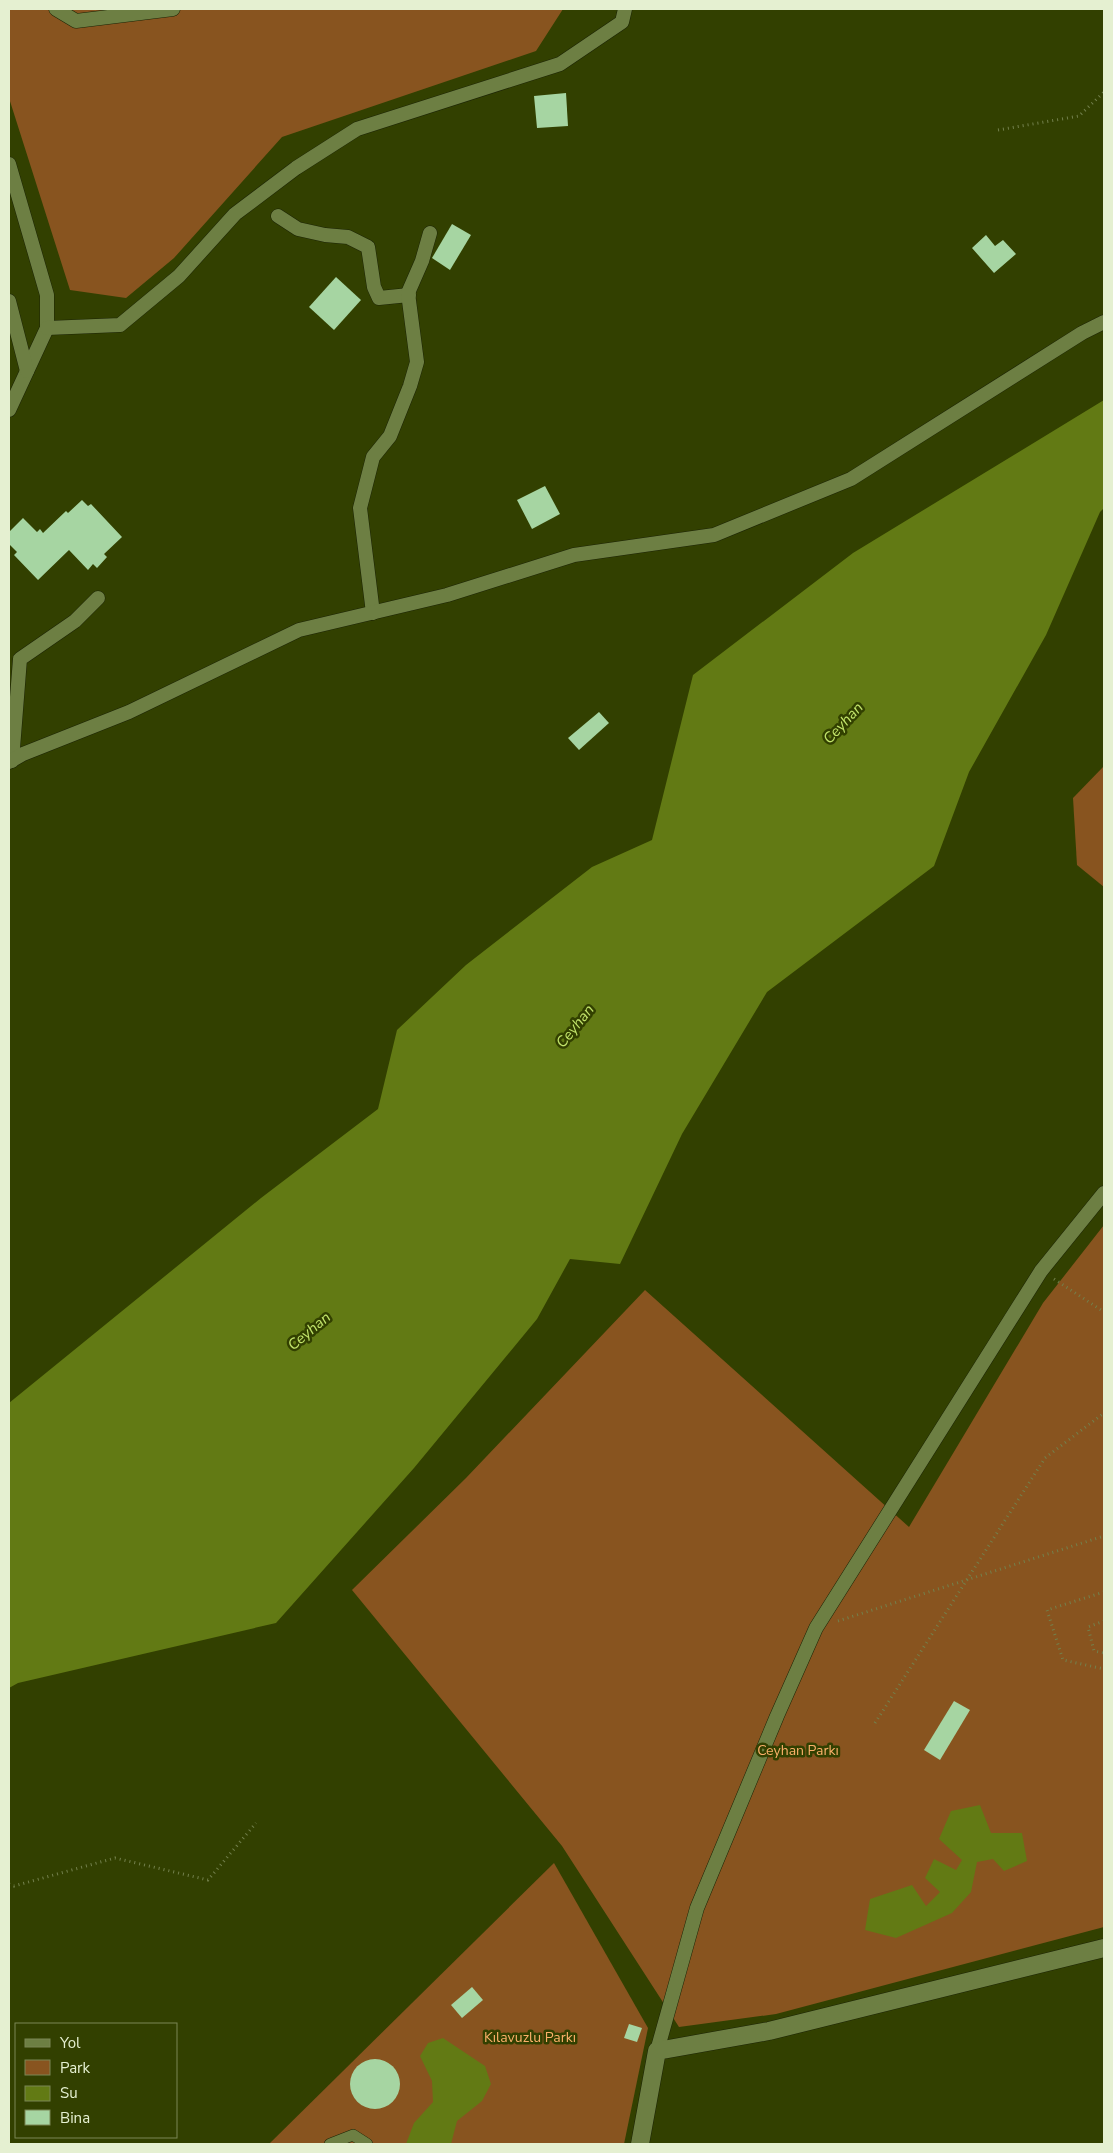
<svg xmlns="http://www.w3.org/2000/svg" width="1113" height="2153" font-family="'Nunito Sans',sans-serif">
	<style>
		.green { fill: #88541f }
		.water { fill: #627a14 }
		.building { fill: #a6d5a2 }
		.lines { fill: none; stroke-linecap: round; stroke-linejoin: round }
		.pedestrian-casing { stroke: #1c2405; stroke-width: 12 }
		.minor-casing { stroke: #1c2405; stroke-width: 15 }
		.tertiary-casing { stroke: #1c2405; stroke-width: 19 }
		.path { stroke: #73804c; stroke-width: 3; stroke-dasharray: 1 4; stroke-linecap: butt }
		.pedestrian { stroke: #6d7f43; stroke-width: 11 }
		.minor { stroke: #6d7f43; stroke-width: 14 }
		.tertiary { stroke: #6d7f43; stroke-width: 18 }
		.labels { text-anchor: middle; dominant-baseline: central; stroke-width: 5; stroke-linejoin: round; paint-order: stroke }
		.park-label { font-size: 14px; fill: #faaf69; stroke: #324000 }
		.water-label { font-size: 15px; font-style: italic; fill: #c3e56b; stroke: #324000 }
	</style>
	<rect width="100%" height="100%" fill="#324000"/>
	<g class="green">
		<polygon points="9,9 563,9 536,51 282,137 174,258 126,298 70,290 9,98"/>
		<polygon points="1104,766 1104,887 1077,865 1073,798"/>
		<polygon points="1104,1225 1104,1927 776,2014 679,2027 562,1846 352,1590 466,1478 645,1290 909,1527 1043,1303"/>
		<polygon points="554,1863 648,2028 624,2144 269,2144"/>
	</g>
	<g class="water">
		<polygon points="1104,400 1104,508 1100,512 1046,635 969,772 934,866 767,992 682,1134 620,1264 570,1259 537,1319 414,1468 276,1623 18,1683 9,1688 9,1403 261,1198 378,1109 397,1030 466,965 592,867 652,840 693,675 853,553"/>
		<polygon points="980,1805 991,1833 1022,1833 1027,1861 1004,1871 993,1859 977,1862 971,1892 952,1913 896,1938 865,1930 870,1899 912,1885 926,1906 940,1892 925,1878 934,1859 956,1870 962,1860 939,1839 951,1811"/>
		<polygon points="443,2038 485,2066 491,2084 482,2101 457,2121 451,2144 406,2144 414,2123 433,2102 432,2081 420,2056 428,2043"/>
	</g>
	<g class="building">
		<polygon points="566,93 568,126 537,128 534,96"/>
		<polygon points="452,224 471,235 450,270 432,258"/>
		<polygon points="986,235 995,246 1003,240 1016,254 994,273 972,248"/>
		<polygon points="336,277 361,300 334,330 309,307"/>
		<polygon points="545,486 560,514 532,529 517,500"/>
		<polygon points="82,500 88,506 91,504 122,537 104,554 107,557 97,568 93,564 88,570 69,550 38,580 14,555 17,552 9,544 9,532 23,518 37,532 40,529 43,533 66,511 68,513"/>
		<polygon points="599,712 609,723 579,750 568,738"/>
		<polygon points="954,1701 970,1710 940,1760 924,1750"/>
		<polygon points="472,1987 483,2000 462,2018 451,2005"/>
		<polygon points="629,2024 642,2028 637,2042 624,2038"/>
		<circle cx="375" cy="2084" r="25"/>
	</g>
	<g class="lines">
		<g class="pedestrian-casing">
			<polyline id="pedestrian" points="330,2144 353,2135 367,2144"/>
		</g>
		<g class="minor-casing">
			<g id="minor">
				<polyline points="56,9 76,21 173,9"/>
				<polyline points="9,164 47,295 47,328 9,410"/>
				<polyline points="278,216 298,229 325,235 348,237 368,247 374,287 379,298 409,295"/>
				<polyline points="9,301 27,371"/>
				<polyline points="47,328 120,325 179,276 235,214 296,168 357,129 560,64 622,22 625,9"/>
				<polyline points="373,613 360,508 373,457 390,436 410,386 417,362 408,293 422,261 430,233"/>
				<polyline points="12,761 20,659 75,621 98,598"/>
				<polyline points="9,762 23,754 129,712 299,630 447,595 574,555 714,535 851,479 1082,333 1104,322"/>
				<polyline points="657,2051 697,1908 777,1716 816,1628 1041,1271 1104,1193"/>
			</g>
		</g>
		<g class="tertiary-casing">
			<polyline id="tertiary" points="640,2144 657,2051 769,2031 1104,1948"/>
		</g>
		<g class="path">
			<polyline points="998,130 1079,116 1104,92"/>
			<polyline points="1054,1279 1104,1312"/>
			<polyline points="1104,1592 1047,1610 1063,1660 1104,1669"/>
			<polyline points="838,1621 1104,1536"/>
			<polyline points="1104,1621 1088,1627 1094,1651 1104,1653"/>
			<polyline points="875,1723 1045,1458 1104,1413"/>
			<polyline points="9,1884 14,1886 115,1858 208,1880 256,1823"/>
		</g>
		<use href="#pedestrian" class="pedestrian"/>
		<use href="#minor" class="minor"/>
		<use href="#tertiary" class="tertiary"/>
	</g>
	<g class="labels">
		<g class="park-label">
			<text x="798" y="1750">Ceyhan Parkı</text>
			<text x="530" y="2037">Kılavuzlu Parkı</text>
		</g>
		<g class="water-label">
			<text transform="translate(843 723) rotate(-47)">Ceyhan</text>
			<text transform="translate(575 1026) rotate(-51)">Ceyhan</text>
			<text transform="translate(309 1331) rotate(-40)">Ceyhan</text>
		</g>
	</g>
	<rect width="1113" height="2153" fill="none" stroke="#e5f0d1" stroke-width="20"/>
	<rect x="15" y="2023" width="162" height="115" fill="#324000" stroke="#7a8654"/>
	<rect x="25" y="2039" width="25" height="8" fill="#6d7f43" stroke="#7a8654"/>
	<text x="60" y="2048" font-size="15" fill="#e5f0d1">Yol</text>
	<rect x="25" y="2060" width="25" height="15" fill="#88541f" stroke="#7a8654"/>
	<text x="60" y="2073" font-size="15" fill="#e5f0d1">Park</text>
	<rect x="25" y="2086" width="25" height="15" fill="#627a14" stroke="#7a8654"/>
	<text x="60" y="2098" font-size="15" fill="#e5f0d1">Su</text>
	<rect x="25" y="2110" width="25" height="15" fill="#a6d5a2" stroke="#7a8654"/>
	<text x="60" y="2123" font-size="15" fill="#e5f0d1">Bina</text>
</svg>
